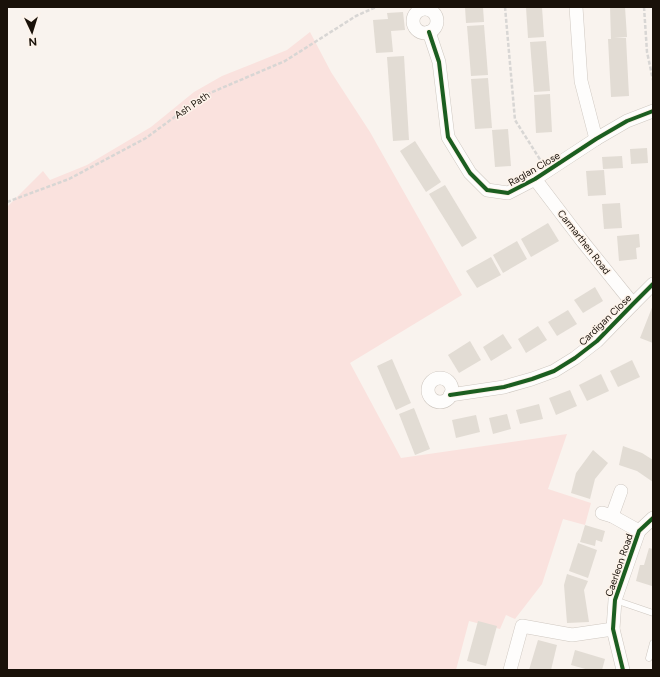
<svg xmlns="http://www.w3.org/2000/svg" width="660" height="677" font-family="Figtree,sans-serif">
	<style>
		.green { fill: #fae2de }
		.building { fill: #e2dcd4 }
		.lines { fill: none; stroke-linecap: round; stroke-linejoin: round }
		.lane-casing { stroke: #cfc8c1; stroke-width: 7 }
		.street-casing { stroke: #cfc8c1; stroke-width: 14 }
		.path { stroke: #d8d6d4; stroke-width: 2.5; stroke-dasharray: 4 2; stroke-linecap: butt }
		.lane { stroke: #fefdfc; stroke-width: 6 }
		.street { stroke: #fefdfc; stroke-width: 13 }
		.cycleway-casing { stroke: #fdf3ea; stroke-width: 6 }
		.cycleway { stroke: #1b5e20; stroke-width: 4 }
		.labels { text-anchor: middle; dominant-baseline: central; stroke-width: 3; stroke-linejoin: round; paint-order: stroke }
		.street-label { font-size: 10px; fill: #191109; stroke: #fdf3ea }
	</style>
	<rect width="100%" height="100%" fill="#f9f3ee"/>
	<polygon class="green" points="310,32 331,72 370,132 462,295 350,363 401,458 567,434 548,489 591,503 585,525 563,519 542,584 515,619 506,615 500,629 469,621 456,670 7,670 7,394 9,392 7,390 7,207 43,171 50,180 87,165 151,127 194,92 222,76 287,50"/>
	<g class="building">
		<polygon points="465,7 483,7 484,22 466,23"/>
		<polygon points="526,7 542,7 544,37 528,38"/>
		<polygon points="610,7 625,7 627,37 614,38 626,38 629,96 611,97 608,39 611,39"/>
		<polygon points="403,12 405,30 391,31 393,52 376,53 373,20 388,19 387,13"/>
		<polygon points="484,25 488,75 471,76 467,26"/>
		<polygon points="546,41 550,91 534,92 530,42"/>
		<polygon points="404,56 409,140 393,141 387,57"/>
		<polygon points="488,78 492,128 475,129 471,79"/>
		<polygon points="550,94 552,132 536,133 534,95"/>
		<polygon points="508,129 511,166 495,167 492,130"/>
		<polygon points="415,141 441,182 426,192 400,151"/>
		<polygon points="647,148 648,163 631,164 630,149"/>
		<polygon points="622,156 623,168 603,169 602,157"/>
		<polygon points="604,170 606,195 588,196 586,171"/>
		<polygon points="445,185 477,238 462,247 429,194"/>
		<polygon points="620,203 622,228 604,229 602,204"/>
		<polygon points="548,223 559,241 531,257 521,239"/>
		<polygon points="639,234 640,247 636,248 637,259 619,261 617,236"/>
		<polygon points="517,241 527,259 503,273 493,255"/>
		<polygon points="491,257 501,275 477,288 466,271"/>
		<polygon points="595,287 603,301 583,313 574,300"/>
		<polygon points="653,305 653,343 640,338"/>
		<polygon points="568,310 577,324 557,336 548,322"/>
		<polygon points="538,326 547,340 526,353 518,339"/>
		<polygon points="503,334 512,348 491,361 483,347"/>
		<polygon points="470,341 481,360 459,373 448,355"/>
		<polygon points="392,359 411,403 396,410 377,366"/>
		<polygon points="632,360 640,377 618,387 610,371"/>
		<polygon points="601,374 609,391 587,401 579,385"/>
		<polygon points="570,390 577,406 556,415 549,398"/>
		<polygon points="539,404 543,419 520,424 516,410"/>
		<polygon points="414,408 430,449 415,455 399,414"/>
		<polygon points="507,414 511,429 493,434 489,418"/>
		<polygon points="476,415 480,432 456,438 452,420"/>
		<polygon points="623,446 642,453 653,460 653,482 637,471 619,465"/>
		<polygon points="593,450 608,463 595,479 590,499 571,493 576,473"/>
		<polygon points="585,525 605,531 602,542 596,540 595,546 580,542"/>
		<polygon points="578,543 597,550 588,578 569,571"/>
		<polygon points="649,548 653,549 653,582 652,586 636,581 640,565 644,565"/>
		<polygon points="567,574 588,581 584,590 589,622 567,623 564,585"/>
		<polygon points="478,621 497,626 486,666 467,661"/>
		<polygon points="538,640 557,645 551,670 529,670"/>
		<polygon points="575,650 605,659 602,670 589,670 571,665"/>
	</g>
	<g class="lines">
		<g class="lane-casing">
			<g id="lane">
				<polyline points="615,600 653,613"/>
				<polyline points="649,658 653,643"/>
			</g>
		</g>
		<g class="street-casing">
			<g id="street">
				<polyline points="576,7 581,81 596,139"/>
				<circle cx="425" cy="21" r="12"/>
				<polyline points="429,32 439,62 448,137 470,173 487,190 508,193 535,179 596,139 627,121 653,111"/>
				<polyline points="535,179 583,242 633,304"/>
				<circle cx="440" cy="390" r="12"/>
				<polyline points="450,395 504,387 532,379 554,371 575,358 597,341 633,304 653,284"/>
				<polyline points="602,513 612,516 639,531"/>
				<polyline points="612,516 621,491"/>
				<polyline points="510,670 522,626 572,635 613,629"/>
				<polyline points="623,670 613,629 615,600 639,531 653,518"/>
			</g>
		</g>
		<g class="path">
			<polyline points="421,7 422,9"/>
			<polyline points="505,7 515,120 541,161"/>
			<polyline points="644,7 647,52 653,80"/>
			<polyline points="7,202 69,179 146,138 203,96 285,61 356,16 376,7"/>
		</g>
		<use href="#lane" class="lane"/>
		<use href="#street" class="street"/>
		<g class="cycleway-casing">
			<g id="cycleway">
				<polyline points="429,32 439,62 448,137 470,173 487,190 508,193 535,179 596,139 627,121 653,111"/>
				<polyline points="450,395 504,387 532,379 554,371 575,358 597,341 633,304 653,284"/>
				<polyline points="623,670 613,629 615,600 639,531 653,518"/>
			</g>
		</g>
		<use href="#cycleway" class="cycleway"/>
	</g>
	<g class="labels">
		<g class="street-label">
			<text transform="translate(192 105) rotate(-34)">Ash Path</text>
			<text transform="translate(534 169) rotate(-30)">Raglan Close</text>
			<text transform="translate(584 242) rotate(52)">Carmarthen Road</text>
			<text transform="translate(605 320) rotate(-44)">Cardigan Close</text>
			<text transform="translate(619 565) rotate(-71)">Caerleon Road</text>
		</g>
	</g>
	<rect width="660" height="677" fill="none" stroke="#191109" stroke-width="16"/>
	<g transform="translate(32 32) rotate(176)" stroke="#fdf3ea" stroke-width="3" paint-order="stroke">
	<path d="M0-3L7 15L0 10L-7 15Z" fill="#191109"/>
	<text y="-6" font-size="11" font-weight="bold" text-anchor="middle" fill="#191109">N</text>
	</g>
</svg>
